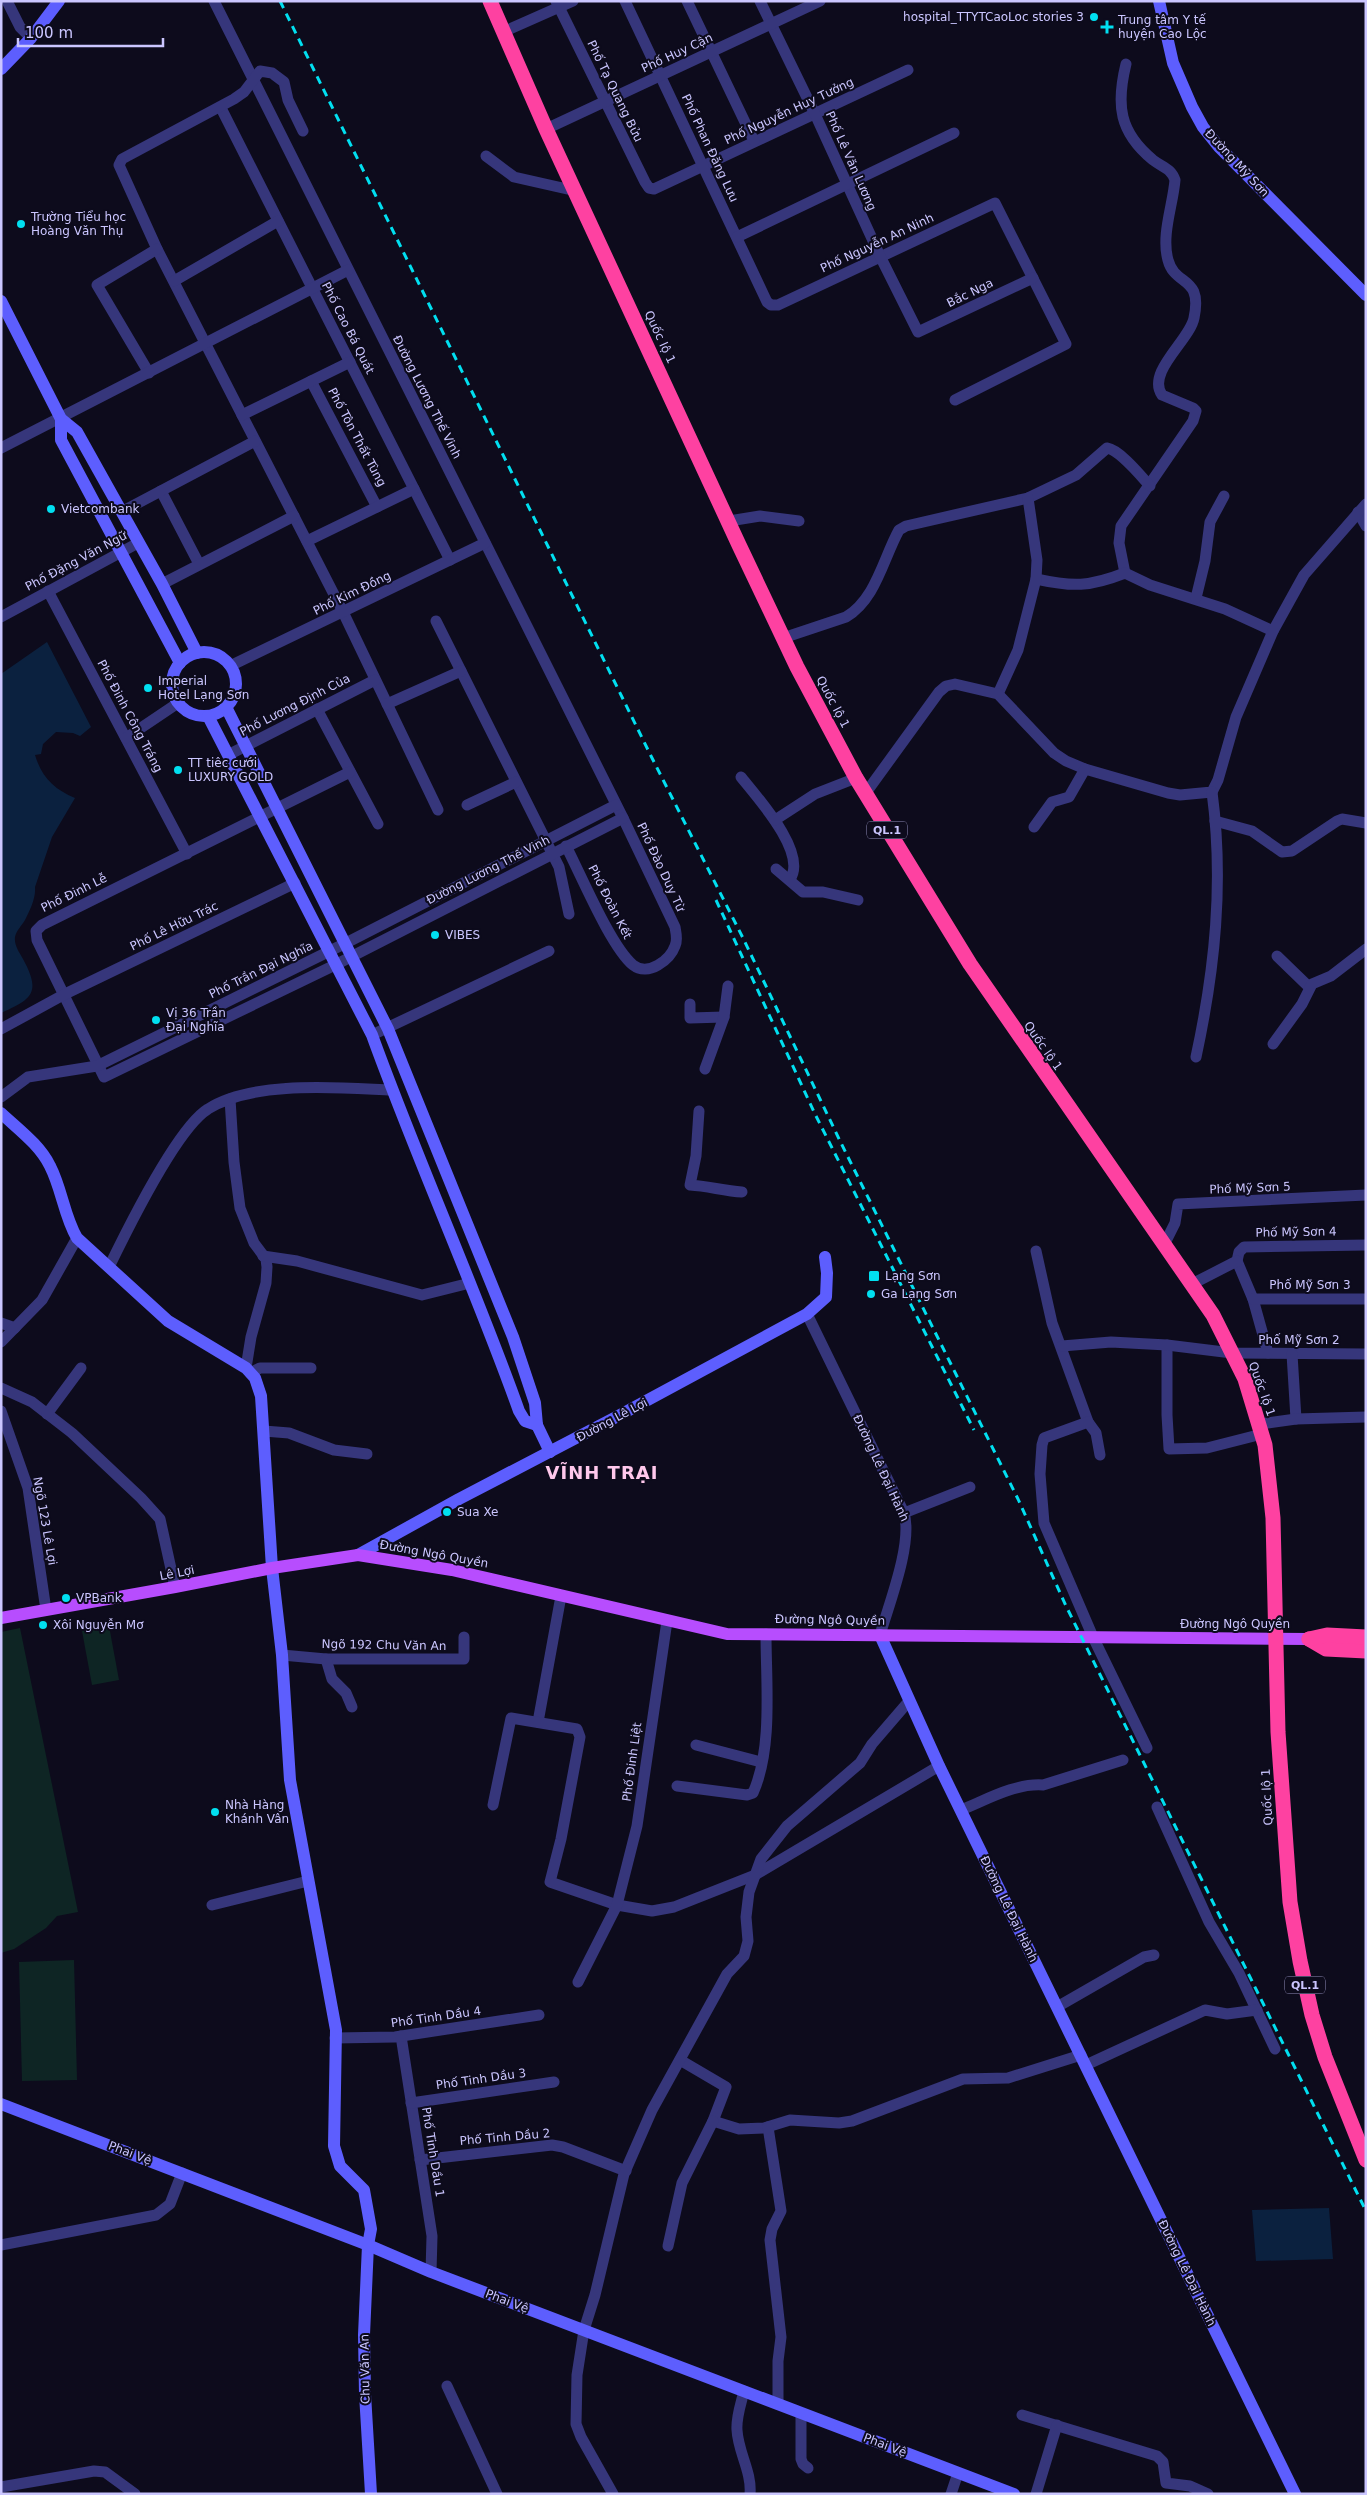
<svg xmlns="http://www.w3.org/2000/svg" width="1367" height="2495" font-family="'DejaVu Sans',sans-serif">
	<style>
		.green { fill: #0e2524 }
		.water { fill: #0b213f }
		.lines { fill: none; stroke-linecap: round; stroke-linejoin: round }
		.street { stroke: #36367b; stroke-width: 11 }
		.secondary { stroke: #5d5efe; stroke-width: 12 }
		.primary { stroke: #b74dfe; stroke-width: 12 }
		.highway { stroke: #fe41a1; stroke-width: 15 }
		.rail { stroke: #01dff0; stroke-width: 3; stroke-dasharray: 8 6; stroke-linecap: butt }
		.poi-dot { fill: #01dff0; stroke: #0d0b1c; stroke-width: 2 }
		.labels { text-anchor: middle; dominant-baseline: central; stroke-width: 4; stroke-linejoin: round; paint-order: stroke }
		.shield { fill: #0d0b1c; stroke: #928ebb; stroke-width: 1 }
		.shield-label { font-size: 11px; font-weight: bold; fill: #cbc6ff }
		.poi-label { font-size: 12px; fill: #cbc6ff; stroke: #0d0b1c; text-anchor: start }
		.street-label { font-size: 12px; fill: #cbc6ff; stroke: #0d0b1c }
		.district-label { font-size: 18px; font-weight: bold; letter-spacing: 1px; fill: #ffc8ec; stroke: #0d0b1c }
	</style>
	<rect width="100%" height="100%" fill="#0d0b1c"/>
	<g class="green">
		<polygon points="109,1626 119,1680 92,1685 82,1631"/>
		<polygon points="20,1628 78,1912 57,1916 46,1928 14,1949 1,1953 1,1632"/>
		<polygon points="74,1960 77,2080 22,2081 19,1962"/>
	</g>
	<g class="water">
		<path d="M47 642 91 727 80 736 73 733 56 732 43 744 41 754 35 755C42 778 54 789 75 798L52 837 35 887C36 898 30 910 25 920 22 925 16 931 15 937 14 945 19 952 23 959 41 992 33 999 1 1013V674Z"/>
		<polygon points="1329,2208 1333,2259 1256,2261 1252,2210"/>
	</g>
	<g class="lines">
		<g class="street">
			<polyline points="7,1 20,27 31,38"/>
			<path d="M214 1 623 818 675 927C676 933 678 940 675 946 670 960 648 977 633 965 611 947 581 875 566 846"/>
			<polyline points="556,1 645,182 649,188 654,189 908,70"/>
			<polyline points="625,1 767,302 771,305 778,305 995,203 1066,344 955,400"/>
			<polyline points="687,1 754,141"/>
			<polyline points="760,1 815,114 880,256 918,332 1033,278"/>
			<polyline points="503,32 573,1"/>
			<polyline points="221,108 450,560"/>
			<polyline points="546,129 820,1"/>
			<polyline points="303,131 288,100 284,82 272,73 260,71 244,92 234,99 122,159 119,165 157,249 343,612 438,810"/>
			<polyline points="486,156 514,177 576,191"/>
			<polyline points="737,237 954,133"/>
			<polyline points="174,281 278,221"/>
			<polyline points="149,373 97,285 157,249"/>
			<polyline points="311,381 377,507"/>
			<polyline points="242,415 350,362"/>
			<polyline points="1,448 348,270"/>
			<polyline points="161,491 199,564"/>
			<polyline points="121,512 255,441"/>
			<polyline points="1358,512 1366,526"/>
			<polyline points="729,521 760,516 799,521"/>
			<polyline points="307,541 414,489"/>
			<path d="M1125 573 1119 543 1121 526 1193 421 1196 411 1193 408 1162 395C1146 372 1190 340 1194 318 1203 275 1175 287 1168 260 1161 235 1173 205 1175 180 1171 168 1162 167 1153 160 1119 132 1116 105 1126 64"/>
			<path d="M1036 579C1073 587 1089 587 1125 573L1150 585 1225 609 1273 631"/>
			<polyline points="162,584 294,516"/>
			<polyline points="48,591 187,854"/>
			<polyline points="1196,598 1205,561 1210,522 1224,496"/>
			<polyline points="1,617 138,543"/>
			<polyline points="436,621 559,867 569,914"/>
			<path d="M783 638 846 617C876 599 883 559 899 530L906 526 1028 498 1076 475 1107 448C1120 450 1141 476 1150 486"/>
			<polyline points="230,666 485,543"/>
			<polyline points="998,694 1018,650 1036,579 1037,560 1028,498"/>
			<polyline points="387,704 461,671"/>
			<polyline points="317,709 378,824"/>
			<polyline points="126,738 178,703"/>
			<polyline points="228,755 375,680"/>
			<polyline points="350,772 42,925 36,931 37,940 104,1077 337,964 623,818"/>
			<path d="M741 777C757 797 808 853 790 879"/>
			<polyline points="865,794 939,692 946,686 955,684 998,694 1054,753 1066,761 1085,769 1168,793 1180,795 1212,792 1218,780 1236,717 1273,631 1304,575 1366,504"/>
			<polyline points="467,805 516,782"/>
			<polyline points="775,820 815,794 856,778"/>
			<polyline points="1215,821 1252,831 1282,852 1292,851 1337,821 1342,819 1366,823"/>
			<polyline points="1034,827 1052,802 1069,797 1085,769"/>
			<polyline points="776,869 803,892 823,892 858,900"/>
			<polyline points="1277,956 1309,987"/>
			<polyline points="690,1004 690,1018 724,1017"/>
			<polyline points="1,1029 65,994 295,883"/>
			<polyline points="372,1035 549,951"/>
			<polyline points="1273,1044 1302,1004 1312,984 1331,976 1366,949"/>
			<path d="M1196 1057C1215 969 1224 882 1212 792"/>
			<polyline points="705,1069 724,1017 728,986"/>
			<polyline points="1,1097 28,1077 97,1066 346,943 616,805"/>
			<polyline points="230,1099 234,1162 240,1208 254,1243 266,1259 267,1267 266,1283 251,1337 246,1368"/>
			<path d="M699 1111 696 1156 690 1185C708 1186 724 1191 742 1192"/>
			<polyline points="1164,1245 1175,1223 1178,1204 1366,1195"/>
			<polyline points="1036,1251 1052,1323 1088,1422 1096,1433 1100,1455"/>
			<polyline points="263,1256 297,1261 422,1295 470,1283"/>
			<polyline points="1237,1261 1239,1252 1244,1247 1366,1245"/>
			<polyline points="1237,1261 1253,1299 1268,1353"/>
			<path d="M109 1267C126 1232 177 1128 208 1109 253 1080 340 1088 392 1090"/>
			<polyline points="1192,1284 1237,1261"/>
			<polyline points="1253,1299 1366,1299"/>
			<path d="M807 1314 904 1513C913 1543 889 1604 880 1635"/>
			<polyline points="1,1323 15,1328"/>
			<polyline points="1,1342 42,1300 77,1238"/>
			<polyline points="1167,1345 1167,1415 1169,1449 1207,1448 1262,1434"/>
			<polyline points="1062,1346 1111,1342 1167,1345 1232,1353 1366,1354"/>
			<polyline points="1292,1354 1296,1419"/>
			<polyline points="250,1373 260,1368 311,1368"/>
			<polyline points="1,1388 32,1402 72,1433 141,1498 160,1519 175,1587"/>
			<polyline points="1,1411 28,1488 46,1610"/>
			<polyline points="47,1414 81,1368"/>
			<polyline points="1088,1422 1044,1438 1042,1445 1040,1474 1044,1523 1093,1637 1147,1748"/>
			<polyline points="1260,1424 1296,1419 1366,1417"/>
			<polyline points="264,1431 289,1433 334,1450 367,1454"/>
			<polyline points="904,1513 970,1487"/>
			<polyline points="282,1655 326,1659 464,1659 464,1637"/>
			<polyline points="326,1659 332,1679 346,1693 352,1707"/>
			<polyline points="538,1722 561,1596"/>
			<polyline points="696,1745 761,1762"/>
			<path d="M677 1786 747 1795 753 1793C773 1748 766 1683 766 1634"/>
			<polyline points="493,1805 511,1718 577,1729 580,1737 561,1839 550,1882 617,1905 652,1911 674,1907 755,1875 939,1766"/>
			<polyline points="1157,1807 1209,1922 1239,1973 1275,2049"/>
			<path d="M961 1810C986 1800 1015 1783 1043 1785L1123 1760"/>
			<polyline points="212,1905 308,1881"/>
			<polyline points="578,1982 617,1905 637,1826 667,1621"/>
			<polyline points="1057,2007 1144,1957 1154,1955"/>
			<polyline points="401,2036 432,2236 431,2272"/>
			<polyline points="335,2038 395,2037 539,2015"/>
			<polyline points="680,2060 726,2087 713,2121 739,2129 764,2128 790,2120 839,2123 852,2121 963,2079 1008,2078 1081,2055"/>
			<polyline points="1086,2065 1205,2010 1227,2014 1257,2010"/>
			<polyline points="411,2103 554,2082"/>
			<polyline points="768,2127 781,2211 772,2229 770,2240 781,2337 778,2361 778,2404"/>
			<polyline points="420,2160 552,2145 563,2147 626,2171"/>
			<polyline points="1,2245 156,2215 170,2204 182,2173"/>
			<polyline points="668,2246 682,2183 713,2121"/>
			<polyline points="447,2386 497,2494"/>
			<path d="M744 2391C741 2404 736 2417 737 2430 738 2452 752 2472 750 2494"/>
			<polyline points="801,2413 801,2459 803,2464 808,2468"/>
			<polyline points="1022,2415 1157,2456 1163,2462 1166,2483 1190,2486 1208,2494"/>
			<polyline points="1,2487 94,2471 105,2472 135,2494"/>
			<polyline points="613,2494 581,2437 576,2424 577,2375 584,2330 595,2295 624,2174 652,2110 727,1974 744,1956 748,1941 746,1917 749,1892 761,1859 787,1826 860,1763 872,1744 909,1701"/>
			<polyline points="951,2494 958,2473"/>
			<polyline points="1036,2494 1057,2425"/>
		</g>
		<g class="secondary">
			<polyline points="1159,1 1173,63 1192,107 1203,127 1219,147 1366,295"/>
			<polyline points="1,69 31,38 59,1"/>
			<polyline points="1,301 61,419 77,432 162,584 197,653"/>
			<polyline points="61,419 61,440 180,663"/>
			<circle cx="204" cy="684" r="32"/>
			<polyline points="226,707 388,1029 513,1337 535,1403 537,1425 550,1452"/>
			<path d="M208 716 372 1035C418 1162 474 1285 519 1411L525 1421 537 1425"/>
			<path d="M1 1113C18 1129 40 1145 50 1166 62 1189 64 1216 77 1238L168 1321 246 1368 255 1378 261 1396 272 1568 282 1655 290 1780 336 2030 334 2146 340 2166 364 2190 371 2229 368 2245 364 2335 365 2394 371 2494"/>
			<polyline points="358,1555 459,1499 620,1415 807,1314 826,1297 827,1273 825,1257"/>
			<polyline points="880,1635 939,1766 1295,2494"/>
			<polyline points="1,2104 368,2245 431,2272 1014,2494"/>
		</g>
		<polyline class="primary" points="1,1618 175,1587 272,1568 358,1555 452,1570 727,1634 1309,1639"/>
		<g class="highway">
			<polyline points="490,1 546,129 739,545 797,667 856,778 970,964 1213,1315 1245,1379 1265,1445 1273,1518 1278,1732 1290,1902 1300,1961 1312,2015 1325,2057 1366,2160"/>
			<polyline points="1309,1639 1326,1649 1366,1651"/>
			<polyline points="1309,1639 1327,1635 1366,1637"/>
		</g>
		<g class="rail">
			<polyline points="280,1 651,756 743,938 841,1143 1018,1499 1066,1606 1366,2211"/>
			<polyline points="716,900 815,1114 974,1430"/>
		</g>
	</g>
	<g class="poi-dot">
		<circle cx="1094" cy="17" r="5"/>
		<path d="M1104.5 19.5h5v5h5v5h-5v5h-5v-5h-5v-5h5z"/>
		<circle cx="21" cy="224" r="5"/>
		<circle cx="51" cy="509" r="5"/>
		<circle cx="148" cy="688" r="5"/>
		<circle cx="178" cy="770" r="5"/>
		<circle cx="435" cy="935" r="5"/>
		<circle cx="156" cy="1020" r="5"/>
		<rect x="868" y="1270" width="12" height="12" rx="2.5"/>
		<circle cx="871" cy="1294" r="5"/>
		<circle cx="447" cy="1512" r="5"/>
		<circle cx="66" cy="1598" r="5"/>
		<circle cx="43" cy="1625" r="5"/>
		<circle cx="215" cy="1812" r="5"/>
	</g>
	<g class="labels">
		<g class="shield">
			<rect x="867" y="821.5" width="40" height="17" rx="4"/>
			<rect x="1285" y="1976.5" width="40" height="17" rx="4"/>
		</g>
		<g class="shield-label">
			<text x="887" y="830">QL.1</text>
			<text x="1305" y="1985">QL.1</text>
		</g>
		<g class="poi-label">
			<text x="1084" y="17" text-anchor="end">hospital_TTYTCaoLoc stories 3</text>
			<text x="1118" y="20">Trung tâm Y tế<tspan x="1118" dy="14">huyện Cao Lộc</tspan></text>
			<text x="31" y="217">Trường Tiểu học<tspan x="31" dy="14">Hoàng Văn Thụ</tspan></text>
			<text x="61" y="509">Vietcombank</text>
			<text x="158" y="681">Imperial<tspan x="158" dy="14">Hotel Lạng Sơn</tspan></text>
			<text x="188" y="763">TT tiêc cưới<tspan x="188" dy="14">LUXURY GOLD</tspan></text>
			<text x="445" y="935">VIBES</text>
			<text x="166" y="1013">Vị 36 Trần<tspan x="166" dy="14">Đại Nghĩa</tspan></text>
			<text x="885" y="1276">Lạng Sơn</text>
			<text x="881" y="1294">Ga Lạng Sơn</text>
			<text x="457" y="1512">Sua Xe</text>
			<text x="76" y="1598">VPBank</text>
			<text x="53" y="1625">Xôi Nguyễn Mơ</text>
			<text x="225" y="1805">Nhà Hàng<tspan x="225" dy="14">Khánh Vân</tspan></text>
		</g>
		<g class="street-label">
			<text transform="translate(677 53) rotate(-25)">Phố Huy Cận</text>
			<text transform="translate(615 91) rotate(64)">Phố Tạ Quang Bửu</text>
			<text transform="translate(789 111) rotate(-25)">Phố Nguyễn Huy Tưởng</text>
			<text transform="translate(710 148) rotate(65)">Phố Phan Đăng Lưu</text>
			<text transform="translate(851 161) rotate(66)">Phố Lê Văn Lương</text>
			<text transform="translate(1237 163) rotate(47)">Đường Mỹ Sơn</text>
			<text transform="translate(877 243) rotate(-25)">Phố Nguyễn An Ninh</text>
			<text transform="translate(970 293) rotate(-26)">Bắc Nga</text>
			<text transform="translate(348 328) rotate(63)">Phố Cao Bá Quát</text>
			<text transform="translate(660 337) rotate(65)">Quốc lộ 1</text>
			<text transform="translate(427 397) rotate(63)">Đường Lương Thế Vinh</text>
			<text transform="translate(357 437) rotate(62)">Phố Tôn Thất Tùng</text>
			<text transform="translate(76 561) rotate(-28)">Phố Đặng Văn Ngữ</text>
			<text transform="translate(352 593) rotate(-26)">Phố Kim Đồng</text>
			<text transform="translate(833 702) rotate(62)">Quốc lộ 1</text>
			<text transform="translate(295 705) rotate(-27)">Phố Lương Định Của</text>
			<text transform="translate(130 716) rotate(62)">Phố Đinh Công Tráng</text>
			<text transform="translate(661 867) rotate(65)">Phố Đào Duy Từ</text>
			<text transform="translate(488 870) rotate(-27)">Đường Lương Thế Vinh</text>
			<text transform="translate(74 893) rotate(-26)">Phố Đinh Lễ</text>
			<text transform="translate(610 902) rotate(63)">Phố Đoàn Kết</text>
			<text transform="translate(174 926) rotate(-26)">Phố Lê Hữu Trác</text>
			<text transform="translate(261 970) rotate(-26)">Phố Trần Đại Nghĩa</text>
			<text transform="translate(1043 1046) rotate(55)">Quốc lộ 1</text>
			<text transform="translate(1250 1188) rotate(-2)">Phố Mỹ Sơn 5</text>
			<text transform="translate(1296 1232) rotate(-1)">Phố Mỹ Sơn 4</text>
			<text x="1310" y="1285">Phố Mỹ Sơn 3</text>
			<text x="1299" y="1340">Phố Mỹ Sơn 2</text>
			<text transform="translate(1262 1389) rotate(70)">Quốc lộ 1</text>
			<text transform="translate(612 1420) rotate(-28)">Đường Lê Lợi</text>
			<text transform="translate(881 1468) rotate(65)">Đường Lê Đại Hành</text>
			<text transform="translate(45 1521) rotate(80)">Ngõ 123 Lê Lợi</text>
			<text transform="translate(434 1554) rotate(10)">Đường Ngô Quyền</text>
			<text transform="translate(177 1573) rotate(-11)">Lê Lợi</text>
			<text transform="translate(830 1620) rotate(1)">Đường Ngô Quyền</text>
			<text x="1235" y="1624">Đường Ngô Quyền</text>
			<text transform="translate(384 1645) rotate(1)">Ngõ 192 Chu Văn An</text>
			<text transform="translate(632 1762) rotate(-82)">Phố Đinh Liệt</text>
			<text transform="translate(1267 1797) rotate(-93)">Quốc lộ 1</text>
			<text transform="translate(1009 1909) rotate(64)">Đường Lê Đại Hành</text>
			<text transform="translate(436 2017) rotate(-8)">Phố Tinh Dầu 4</text>
			<text transform="translate(481 2079) rotate(-8)">Phố Tinh Dầu 3</text>
			<text transform="translate(505 2137) rotate(-5)">Phố Tinh Dầu 2</text>
			<text transform="translate(433 2152) rotate(81)">Phố Tinh Dầu 1</text>
			<text transform="translate(130 2153) rotate(21)">Phai Vệ</text>
			<text transform="translate(1187 2273) rotate(64)">Đường Lê Đại Hành</text>
			<text transform="translate(507 2301) rotate(21)">Phai Vệ</text>
			<text transform="translate(365 2369) rotate(-91)">Chu Văn An</text>
			<text transform="translate(885 2445) rotate(21)">Phai Vệ</text>
		</g>
		<g class="district-label">
			<text x="602" y="1472">VĨNH TRẠI</text>
		</g>
	</g>
	<rect width="1367" height="2495" fill="none" stroke="#cbc6ff" stroke-width="5"/>
	<path d="M18 38v8h145v-8" fill="none" stroke="#cbc6ff" stroke-width="2.5"/>
	<text x="25" y="38" font-size="15" fill="#cbc6ff" stroke="#0d0b1c" stroke-width="4" paint-order="stroke">100 m</text>
</svg>
